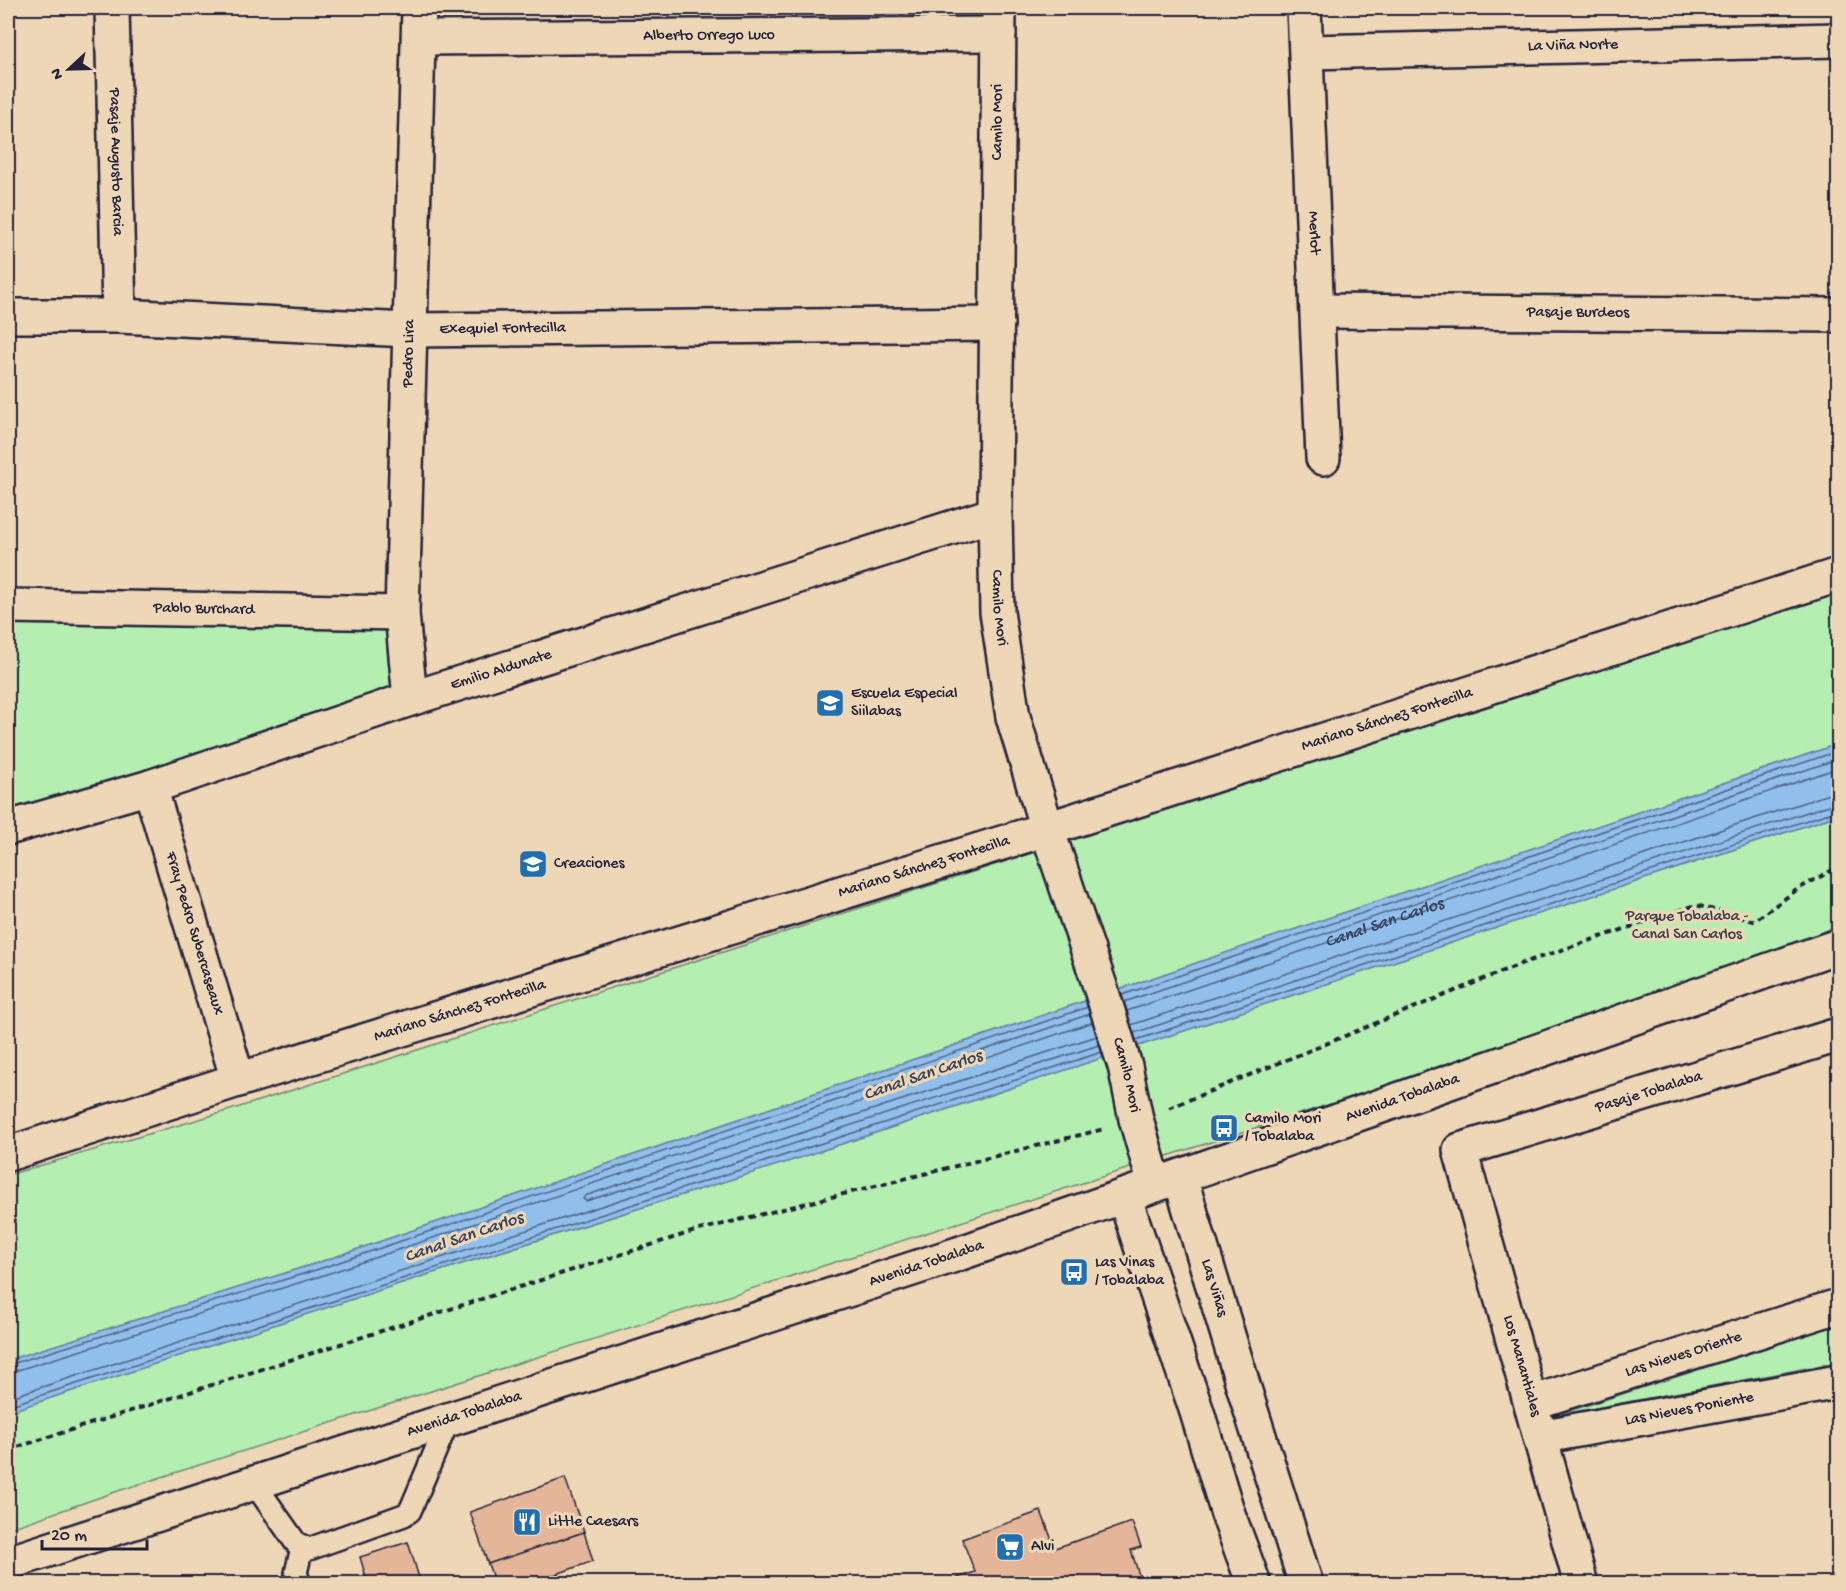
<svg xmlns="http://www.w3.org/2000/svg" width="1846" height="1591" font-family="'Gochi Hand',sans-serif">
	<style>
		.green { fill: #b5eeb1; stroke: #6c8876; stroke-width: 1.5 }
		.water { fill: #90bfeb; stroke: #6480a5; stroke-width: 1.5 }
		.lines { fill: none; stroke-linecap: round; stroke-linejoin: round }
		.shore { stroke: #4e6181; stroke-width: 1.5 }
		.building { fill: #e4b599; stroke: #22223b; stroke-width: 1.5 }
		.service-casing { stroke: #22223b; stroke-width: 26 }
		.minor-casing { stroke: #22223b; stroke-width: 38 }
		.tertiary-casing { stroke: #22223b; stroke-width: 38 }
		.secondary-casing { stroke: #22223b; stroke-width: 38 }
		.path { stroke: #22223b; stroke-width: 4; stroke-dasharray: 6 4.5; stroke-linecap: butt }
		.service { stroke: #eed7b7; stroke-width: 21 }
		.minor { stroke: #eed7b7; stroke-width: 33 }
		.tertiary { stroke: #eed7b7; stroke-width: 33 }
		.secondary { stroke: #eed7b7; stroke-width: 33 }
		.labels { text-anchor: middle; dominant-baseline: central; stroke-width: 6; stroke-linejoin: round; paint-order: stroke }
		.street-label { font-size: 16px; fill: #22223b; stroke: #eed7b7 }
		.poi-label { font-size: 16px; fill: #22223b; stroke: #eed7b7; text-anchor: start }
		.park-label { font-size: 16px; fill: #38414d; stroke: #eed7b7 }
		.water-label { font-size: 18px; font-style: italic; fill: #38415e; stroke: #eed7b7 }
	</style>
	<rect width="100%" height="100%" fill="#eed7b7"/>
	<filter id="ink" filterUnits="userSpaceOnUse"><feTurbulence type="fractalNoise" baseFrequency=".0167" numOctaves="2"/><feDisplacementMap in="SourceGraphic" scale="12" xChannelSelector="R" yChannelSelector="G"/><feConvolveMatrix kernelMatrix="1 2 1 2 8 2 1 2 1" color-interpolation-filters="sRGB"/></filter>
	<g filter="url(#ink)">
		<g class="green">
			<polygon points="1838,588 1838,744 317,1263 8,1360 8,1175 227,1111 1032,853"/>
			<polygon points="8,606 402,613 410,699 8,828"/>
			<polygon points="1838,815 1838,937 1415,1077 121,1490 8,1529 8,1412 420,1277 790,1161"/>
			<polygon points="1838,1325 1838,1362 1554,1416"/>
		</g>
		<polygon class="water" points="1838,744 1838,815 790,1161 420,1277 8,1412 8,1360 317,1263"/>
		<g class="lines">
			<g class="shore">
				<polyline points="1122,995 1838,751"/>
				<polyline points="1124,1002 1838,759"/>
				<path id="s1" d="M1127 1011 1838 768"/>
				<polyline points="1093,1022 585,1196 583,1199 586,1201 783,1139 1097,1036"/>
				<polyline points="1131,1025 1829,794 1838,793"/>
				<polyline points="1134,1033 1838,802"/>
				<polyline points="1136,1040 1838,810"/>
				<polyline points="8,1365 319,1269 1088,1007"/>
				<polyline points="8,1373 321,1276 1090,1014"/>
				<path d="M8 1398C371 1279 736 1164 1099 1045"/>
				<path d="M8 1406C372 1287 738 1172 1102 1052"/>
			</g>
		</g>
		<g class="building">
			<polygon points="565,1478 584,1532 488,1564 470,1512"/>
			<polygon points="1041,1511 1055,1548 1132,1522 1141,1547 1131,1550 1142,1584 939,1584 975,1572 962,1539"/>
			<polygon points="584,1532 593,1561 551,1576 554,1584 495,1584 488,1564"/>
			<polygon points="408,1542 421,1584 368,1584 360,1557"/>
		</g>
		<g class="lines">
			<g class="service-casing">
				<g id="service">
					<polyline points="254,1483 296,1543 309,1549 404,1515 410,1511 449,1419"/>
					<polyline points="300,1584 296,1573 302,1547"/>
				</g>
			</g>
			<g class="minor-casing">
				<g id="minor">
					<path id="s2" d="M112 8 119 316"/>
					<path id="s3" d="M999 8 995 514 997 612 1013 717 1047 829 1100 986 1125 1066 1136 1119 1155 1185"/>
					<path id="s4" d="M1304 8 1323 458"/>
					<path id="s5" d="M419 38 999 34"/>
					<path id="s6" d="M1307 52 1838 40"/>
					<path id="s7" d="M1318 311 1838 315"/>
					<path id="s8" d="M8 316H119L409 330 997 324"/>
					<path id="s9" d="M8 606 402 613"/>
					<path id="s10" d="M410 699 402 613 419 8"/>
					<path id="s11" d="M150 787 238 1080"/>
					<path id="s12" d="M8 828 150 787 410 699 995 514"/>
					<path id="s13" d="M1180 1177 1247 1398 1306 1584"/>
					<polyline points="1124,1196 1197,1412 1228,1514 1254,1584"/>
					<path id="s14" d="M1531 1403 1838 1306"/>
					<path id="s15" d="M1540 1437 1838 1382"/>
					<path id="s16" d="M1581 1584 1460 1150 1838 1035"/>
				</g>
			</g>
			<g class="tertiary-casing">
				<g id="tertiary">
					<path id="s17" d="M8 1154 238 1080 1047 829 1838 575"/>
				</g>
			</g>
			<g class="secondary-casing">
				<g id="secondary">
					<path id="s18" d="M8 1563 958 1254 1838 946"/>
				</g>
			</g>
			<g class="path">
				<polyline points="1169,1108 1523,963 1696,905 1754,921 1798,889 1838,867"/>
				<polyline points="8,1450 695,1231 1104,1129"/>
			</g>
			<use href="#service" class="service"/>
			<use href="#minor" class="minor"/>
			<use href="#tertiary" class="tertiary"/>
			<use href="#secondary" class="secondary"/>
		</g>
	</g>
	<defs>
		<g id="school-square" transform="scale(1.5)"><rect x="-9" y="-9" width="18" height="18" rx="4" fill="#1f6fb2" stroke="#eed7b7"/><path d="M0-5L7-2L0 1L-7-2ZM-4 1L0 2.5L4 1V4Q0 6-4 4Z" fill="#fff"/></g>
		<g id="bus-square" transform="scale(1.5)"><rect x="-9" y="-9" width="18" height="18" rx="4" fill="#1f6fb2" stroke="#eed7b7"/><path d="M-5-6H5V4H4V6H2V4H-2V6H-4V4H-5ZM-3.5-4V0h7V-4ZM-3.5 1.2v1.5H-2V1.2ZM2 1.2v1.5H3.5V1.2Z" fill="#fff"/></g>
		<g id="restaurant-square" transform="scale(1.5)"><rect x="-9" y="-9" width="18" height="18" rx="4" fill="#1f6fb2" stroke="#eed7b7"/><path d="M-5-6h1v4h1v-4h1v4h1v-4h1v5L-1.5 .5V6h-2V.5L-5-1ZM5-6V6H3V1.5H1.5Q1.5-4 5-6Z" fill="#fff"/></g>
		<g id="supermarket-square" transform="scale(1.5)"><rect x="-9" y="-9" width="18" height="18" rx="4" fill="#1f6fb2" stroke="#eed7b7"/><path d="M-6-5.5h2.5l.6 2H6L4.5 2H-2.5L-4.4-4H-6ZM-1.5 3.2a1.3 1.3 0 1 0 .1 0ZM3 3.2a1.3 1.3 0 1 0 .1 0Z" fill="#fff"/></g>
	</defs>
	<g fill-rule="evenodd">
		<use href="#school-square" x="830" y="703"/>
		<use href="#school-square" x="533" y="864"/>
		<use href="#bus-square" x="1224" y="1128"/>
		<use href="#bus-square" x="1074" y="1272"/>
		<use href="#restaurant-square" x="527" y="1522"/>
		<use href="#supermarket-square" x="1010" y="1547"/>
	</g>
	<g class="labels">
		<g class="street-label">
			<text stroke="none"><textPath href="#s5" startOffset="290">Alberto Orrego Luco</textPath></text>
			<text stroke="none"><textPath href="#s6" startOffset="266">La Viña Norte</textPath></text>
			<text transform="translate(998 122) rotate(-90)">Camilo Mori</text>
			<text stroke="none"><textPath href="#s2" startOffset="154">Pasaje Augusto Barcia</textPath></text>
			<text stroke="none"><textPath href="#s4" startOffset="225">Merlot</textPath></text>
			<text stroke="none"><textPath href="#s7" startOffset="260">Pasaje Burdeos</textPath></text>
			<text stroke="none"><textPath href="#s8" startOffset="495">Exequiel Fontecilla</textPath></text>
			<text stroke="none"><textPath href="#s10" startOffset="346">Pedro Lira</textPath></text>
			<text stroke="none"><textPath href="#s3" startOffset="600">Camilo Mori</textPath></text>
			<text stroke="none"><textPath href="#s9" startOffset="196">Pablo Burchard</textPath></text>
			<text stroke="none"><textPath href="#s12" startOffset="518">Emilio Aldunate</textPath></text>
			<text stroke="none"><textPath href="#s17" startOffset="1446">Mariano Sánchez Fontecilla</textPath></text>
			<text stroke="none"><textPath href="#s17" startOffset="960">Mariano Sánchez Fontecilla</textPath></text>
			<text stroke="none"><textPath href="#s11" startOffset="153">Fray Pedro Subercaseaux</textPath></text>
			<text stroke="none"><textPath href="#s17" startOffset="474">Mariano Sánchez Fontecilla</textPath></text>
			<text stroke="none"><textPath href="#s3" startOffset="1086">Camilo Mori</textPath></text>
			<text stroke="none"><textPath href="#s16" startOffset="648">Pasaje Tobalaba</textPath></text>
			<text stroke="none"><textPath href="#s18" startOffset="1470">Avenida Tobalaba</textPath></text>
			<text stroke="none"><textPath href="#s18" startOffset="966">Avenida Tobalaba</textPath></text>
			<text stroke="none"><textPath href="#s13" startOffset="116">Las Viñas</textPath></text>
			<text stroke="none"><textPath href="#s14" startOffset="160">Las Nieves Oriente</textPath></text>
			<text transform="translate(1521 1366) rotate(74)">Los Manantiales</text>
			<text stroke="none"><textPath href="#s15" startOffset="152">Las Nieves Poniente</textPath></text>
			<text stroke="none"><textPath href="#s18" startOffset="480">Avenida Tobalaba</textPath></text>
		</g>
		<g class="poi-label">
			<text x="851" y="694">Escuela Especial<tspan x="851" dy="18">Siilabas</tspan></text>
			<text x="554" y="864">Creaciones</text>
			<text x="1245" y="1119">Camilo Mori<tspan x="1245" dy="18">/ Tobalaba</tspan></text>
			<text x="1095" y="1263">Las Vinas<tspan x="1095" dy="18">/ Tobalaba</tspan></text>
			<text x="548" y="1522">Little Caesars</text>
			<text x="1031" y="1547">Alvi</text>
		</g>
		<g class="park-label">
			<text x="1687" y="917">Parque Tobalaba -<tspan x="1687" dy="18">Canal San Carlos</tspan></text>
		</g>
		<g class="water-label">
			<text stroke="none"><textPath href="#s1" startOffset="272">Canal San Carlos</textPath></text>
			<text transform="translate(923 1076) rotate(-19)">Canal San Carlos</text>
			<text transform="translate(464 1238) rotate(-19)">Canal San Carlos</text>
		</g>
	</g>
	<rect width="1846" height="1591" fill="none" stroke="#eed7b7" stroke-width="30"/>
	<rect x="15" y="15" width="1816" height="1561" fill="none" stroke="#22223b" stroke-width="2" filter="url(#ink)"/>
	<g transform="translate(69 69) rotate(248)" stroke="#eed7b7" stroke-width="4.5" paint-order="stroke">
	<path d="M0-4.5L10 22L0 15L-10 22Z" fill="#22223b"/>
	<text y="-9" font-size="16" font-weight="bold" text-anchor="middle" fill="#22223b">N</text>
	</g>
	<path d="M42 1540v9h105v-9" fill="none" stroke="#22223b" stroke-width="3"/>
	<text x="51" y="1540" font-size="18" fill="#22223b" stroke="#eed7b7" stroke-width="4.5" paint-order="stroke">20 m</text>
</svg>
